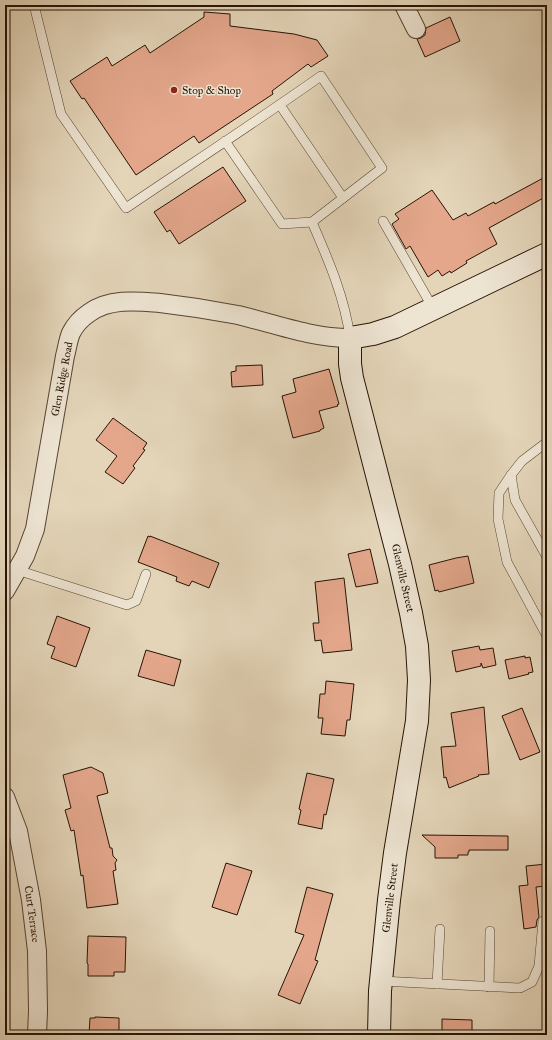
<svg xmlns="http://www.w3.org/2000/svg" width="552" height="1040" font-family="'IM FELL Great Primer',serif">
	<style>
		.building { fill: #e4a78c; stroke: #261304 }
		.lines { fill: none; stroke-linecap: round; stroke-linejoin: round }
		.service-casing { stroke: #564431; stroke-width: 10 }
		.minor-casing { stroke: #564431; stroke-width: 20 }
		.secondary-casing { stroke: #261304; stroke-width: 24 }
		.service { stroke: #ede4d2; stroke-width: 9 }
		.minor { stroke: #ede4d2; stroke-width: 18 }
		.secondary { stroke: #ede4d2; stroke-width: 22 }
		.poi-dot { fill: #8f2418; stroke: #ede4d2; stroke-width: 1.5 }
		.labels { text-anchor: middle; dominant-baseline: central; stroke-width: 3; stroke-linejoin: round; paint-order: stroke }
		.poi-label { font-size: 11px; fill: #261304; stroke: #ede4d2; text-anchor: start }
		.street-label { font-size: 11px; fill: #261304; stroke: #ede4d2 }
	</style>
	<rect width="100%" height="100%" fill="#e4d5b9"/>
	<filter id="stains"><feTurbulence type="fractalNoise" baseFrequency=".005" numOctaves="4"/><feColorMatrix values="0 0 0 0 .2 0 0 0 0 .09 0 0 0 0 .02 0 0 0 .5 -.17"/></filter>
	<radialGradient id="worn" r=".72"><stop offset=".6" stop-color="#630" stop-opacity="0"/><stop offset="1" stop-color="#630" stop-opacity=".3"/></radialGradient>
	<g class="building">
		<polygon points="204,12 230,14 230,26 294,34 317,40 328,56 311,67 308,64 272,91 273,94 199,143 194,136 136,175 84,98 82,99 70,81 107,57 112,66 145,45 150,53 204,17"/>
		<polygon points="450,17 460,41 425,57 417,39 421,38 425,35 426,28"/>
		<polygon points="223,167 246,201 179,244 170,230 167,232 154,212"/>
		<polygon points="547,176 547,196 489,228 497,244 466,261 467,263 451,273 450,271 442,276 438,270 428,277 410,246 406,249 392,224 399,219 395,214 432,190 453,220 466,213 468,216 490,204 494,202 495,204"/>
		<polygon points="262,365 263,385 232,387 231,372 236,371 236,366"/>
		<polygon points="329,369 339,404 337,405 338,406 319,411 324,428 320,430 320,431 293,438 282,396 296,392 293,379"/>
		<polygon points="113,418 147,443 143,449 145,450 133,466 135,468 123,484 105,472 117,456 96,440"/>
		<polygon points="148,536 150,537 150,536 219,563 209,588 192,581 189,586 176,581 177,577 138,562"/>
		<polygon points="370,549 378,583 356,587 348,554"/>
		<polygon points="468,556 474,583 439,592 438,590 435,591 429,565 456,558"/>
		<polygon points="344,578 352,650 323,653 321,640 315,641 313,623 319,623 315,582"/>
		<polygon points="57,616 90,628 76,667 51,658 55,647 47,644"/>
		<polygon points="479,646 480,650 493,648 496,665 483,668 481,663 481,666 456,672 452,651"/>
		<polygon points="146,650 181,660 174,686 138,676"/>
		<polygon points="525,656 525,658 530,657 533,672 528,673 529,674 509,679 505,660"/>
		<polygon points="326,681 354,684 350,720 347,720 345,736 321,734 323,718 318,718 320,694 325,694"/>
		<polygon points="484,707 489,774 478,775 479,776 449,788 446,777 444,778 441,747 456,746 451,713"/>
		<polygon points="522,708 540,752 520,760 502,716"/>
		<polygon points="91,767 103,773 108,793 97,796 110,848 112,848 113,856 117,860 115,863 116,870 113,871 118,904 87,908 83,875 81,876 74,830 71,831 65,810 71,808 63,775"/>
		<polygon points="307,773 334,779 326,815 324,814 322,829 298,824 301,810 299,809"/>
		<polygon points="422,835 508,836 508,850 469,850 469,852 468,852 468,855 458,855 458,858 435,858 435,847"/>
		<polygon points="226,863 252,871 237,915 212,907"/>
		<polygon points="547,864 547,886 536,887 539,917 537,920 536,927 524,929 519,886 528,885 526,866"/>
		<polygon points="307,887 333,894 315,960 318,961 300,1004 278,995 304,935 295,932"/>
		<polygon points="88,936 126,937 125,972 114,972 114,976 88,976 88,964 87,963"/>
		<polygon points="95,1017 119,1018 119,1035 89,1035 90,1018 95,1018"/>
		<polygon points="442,1019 472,1020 472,1035 442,1035"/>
	</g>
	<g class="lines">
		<g class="service-casing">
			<g id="service">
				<path d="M34 5 61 114 126 208C191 164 257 121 321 76L382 168 312 222 282 224 225 141"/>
				<polyline points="280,105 343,198"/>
				<polyline points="383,221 433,308"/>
				<path d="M312 222C328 259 345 298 350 338"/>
				<polyline points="547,442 522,461 511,475 499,493 498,519 507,562 547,636"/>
				<polyline points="511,475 515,500 547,557"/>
				<polyline points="17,570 127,605 136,601 146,574"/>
				<polyline points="381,981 520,988 532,982 539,966 543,921"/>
				<polyline points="437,984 440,929"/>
				<polyline points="489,987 490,931"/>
			</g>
		</g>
		<g class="minor-casing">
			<g id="minor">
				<polyline points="404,5 416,29"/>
				<path d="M5 591 25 556 35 529 65 356C67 349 68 340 71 333 75 325 83 317 89 313 109 298 137 301 160 303 186 306 212 310 238 315 275 324 312 338 350 338"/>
				<polyline points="5,797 18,831 31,900 37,951 38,1011 37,1035"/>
			</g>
		</g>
		<g class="secondary-casing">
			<polyline id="secondary" points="379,1035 380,991 389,900 395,853 417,721 419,680 417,646 411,613 400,564 352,378 350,364 350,338 373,334 395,327 547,254"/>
		</g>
		<use href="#service" class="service"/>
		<use href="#minor" class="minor"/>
		<use href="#secondary" class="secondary"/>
	</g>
	<circle class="poi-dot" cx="174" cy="90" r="4"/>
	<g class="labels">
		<g class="poi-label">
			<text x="182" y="90">Stop &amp; Shop</text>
		</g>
		<g class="street-label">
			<text transform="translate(62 379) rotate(-79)">Glen Ridge Road</text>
			<text transform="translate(403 578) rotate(77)">Glenville Street</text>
			<text transform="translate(390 898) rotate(-83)">Glenville Street</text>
			<text transform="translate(32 914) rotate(82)">Curt Terrace</text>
		</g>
	</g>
	<rect width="552" height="1040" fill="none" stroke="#e4d5b9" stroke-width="20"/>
	<rect x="6" y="6" width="540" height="1028" fill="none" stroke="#261304" stroke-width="2"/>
	<rect x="10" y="10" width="532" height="1020" fill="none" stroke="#261304"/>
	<rect width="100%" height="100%" filter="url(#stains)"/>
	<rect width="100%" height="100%" fill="url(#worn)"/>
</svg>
